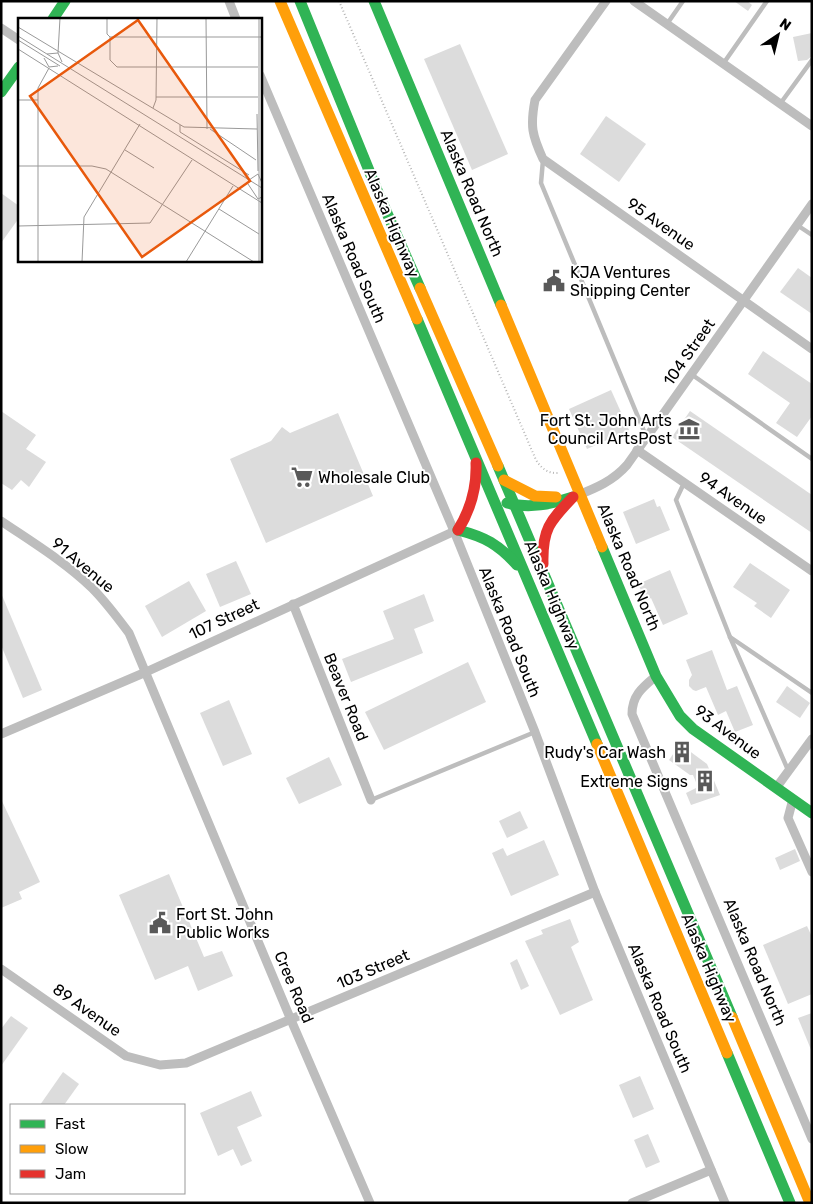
<svg xmlns="http://www.w3.org/2000/svg" width="813" height="1204" font-family="Rubik,sans-serif">
	<style>
		.building { fill: #dcdcdc }
		.lines { fill: none; stroke-linecap: round; stroke-linejoin: round }
		.path { stroke: #b8b8b8; stroke-width: 2; stroke-dasharray: 1 2.5; stroke-linecap: butt }
		.lane { stroke: #bdbdbd; stroke-width: 4.5 }
		.street { stroke: #bdbdbd; stroke-width: 9 }
		.fast { stroke: #30b455; stroke-width: 11 }
		.slow { stroke: #ff9f0a; stroke-width: 11 }
		.jam { stroke: #e5322d; stroke-width: 11 }
		.labels { text-anchor: middle; dominant-baseline: central; stroke-width: 4; stroke-linejoin: round; paint-order: stroke }
		.street-label { font-size: 16px; fill: #000; stroke: #fff }
		.poi-label { font-size: 16px; fill: #000; stroke: #fff; text-anchor: start }
		.inset-road { fill: none; stroke: #999; stroke-width: 1 }
		.view { fill: #e8590c; fill-opacity: 0.15; stroke: #e8590c; stroke-width: 2.5 }
		.inset-edge { fill: none; stroke: #000; stroke-width: 2.5 }
	</style>
	<rect width="100%" height="100%" fill="#fff"/>
	<g class="building">
		<polygon points="734,1 747,1 752,5 748,11"/>
		<polygon points="812,33 812,56 807,60 798,61 793,37"/>
		<polygon points="460,44 508,154 472,170 424,59"/>
		<polygon points="606,116 646,144 619,182 580,154"/>
		<polygon points="1,193 19,206 19,218 1,243"/>
		<polygon points="798,268 812,278 812,314 780,292"/>
		<polygon points="763,351 812,384 812,416 797,437 776,423 790,403 748,374"/>
		<polygon points="611,390 629,430 587,449 569,409"/>
		<polygon points="1,411 36,435 26,449 46,462 29,487 21,480 12,490 1,483"/>
		<polygon points="690,411 812,495 812,533 672,437"/>
		<polygon points="338,413 373,496 266,543 230,459 271,441 282,427 290,433"/>
		<polygon points="654,499 657,507 660,506 670,530 636,544 623,512"/>
		<polygon points="236,561 251,594 220,607 206,574"/>
		<polygon points="750,563 790,590 771,618 754,606 757,603 733,587"/>
		<polygon points="670,570 688,614 663,625 651,598 646,601 638,584"/>
		<polygon points="189,581 206,611 162,637 145,606"/>
		<polygon points="1,593 42,690 23,698 1,645"/>
		<polygon points="424,594 434,621 414,629 423,653 351,682 342,659 394,639 383,611"/>
		<polygon points="712,650 727,690 737,686 753,725 735,732 726,711 718,715 706,687 696,691 693,690 689,686 689,680 692,675 686,660"/>
		<polygon points="468,662 486,702 384,750 365,712"/>
		<polygon points="787,686 810,703 800,718 776,702"/>
		<polygon points="229,700 252,754 223,766 200,713"/>
		<polygon points="680,744 707,764 720,795 691,805 686,793 698,787 693,775 690,775 669,760"/>
		<polygon points="329,757 342,785 299,804 286,778"/>
		<polygon points="1,799 40,882 19,892 22,899 1,908"/>
		<polygon points="520,811 528,828 507,838 499,821"/>
		<polygon points="544,840 559,875 511,896 492,853 503,848 507,856"/>
		<polygon points="795,849 800,861 780,870 775,858"/>
		<polygon points="169,874 204,957 222,951 233,976 198,991 188,966 155,980 119,895"/>
		<polygon points="570,919 579,942 571,947 593,1000 560,1015 525,941 543,934 541,930"/>
		<polygon points="807,926 812,937 812,994 788,1004 763,945"/>
		<polygon points="517,959 529,986 521,990 510,963"/>
		<polygon points="812,1013 812,1052 798,1018"/>
		<polygon points="11,1016 28,1028 1,1066 1,1029"/>
		<polygon points="63,1072 79,1084 64,1105 40,1105"/>
		<polygon points="640,1076 654,1109 633,1118 619,1085"/>
		<polygon points="251,1091 262,1116 237,1127 252,1161 241,1166 233,1149 218,1156 200,1113"/>
		<polygon points="648,1134 660,1162 646,1168 634,1140"/>
	</g>
	<g class="lines">
		<path class="path" d="M339 1 536 460C541 468 548 474 559 473"/>
		<g class="lane">
			<polyline points="667,24 683,1"/>
			<polyline points="723,64 767,1"/>
			<polyline points="780,104 812,60"/>
			<polyline points="543,160 541,183 646,436"/>
			<polyline points="797,225 812,235"/>
			<polyline points="691,374 812,459"/>
			<polyline points="684,483 676,500 730,637 788,770"/>
			<polyline points="730,637 812,693"/>
			<polyline points="371,800 535,732"/>
		</g>
		<g class="street">
			<polyline points="229,1 236,19"/>
			<path d="M606 1 535 100C530 126 532 135 543 159L812 349"/>
			<polyline points="634,1 812,126"/>
			<polyline points="1,28 19,40"/>
			<polyline points="260,75 454,531 535,732 595,892 725,1203"/>
			<polyline points="637,450 812,571"/>
			<path d="M576 496C596 488 613 481 627 465L812 204"/>
			<path d="M1 521C32 542 65 562 92 588 106 602 117 617 129 633L291 1020 370 1203"/>
			<polyline points="293,604 371,800"/>
			<path d="M656 676C643 687 632 695 632 714L812 1139"/>
			<polyline points="1,734 146,672 457,530"/>
			<polyline points="776,788 812,739"/>
			<polyline points="793,799 788,818 812,872"/>
			<polyline points="1,969 126,1056 160,1065 186,1063 595,892"/>
			<polyline points="632,1203 711,1170"/>
		</g>
		<g class="fast">
			<polyline points="300,1 379,195 420,288"/>
			<polyline points="374,1 501,305"/>
			<polyline points="53,19 65,1"/>
			<polyline points="1,92 19,67"/>
			<polyline points="417,319 597,744"/>
			<polyline points="498,466 732,1017"/>
			<path d="M507 503C530 509 551 504 573 497"/>
			<path d="M458 530C485 537 498 544 517 565"/>
			<polyline points="602,547 656,676 680,716 693,729 812,813"/>
			<polyline points="727,1053 790,1203"/>
		</g>
		<g class="slow">
			<polyline points="280,1 417,319"/>
			<polyline points="420,288 498,466"/>
			<polyline points="501,305 602,547"/>
			<polyline points="504,480 535,496 556,497"/>
			<polyline points="597,744 727,1053"/>
			<polyline points="732,1017 810,1203"/>
		</g>
		<g class="jam">
			<path d="M458 530C471 509 477 488 476 463"/>
			<path d="M543 564C542 529 550 521 573 497"/>
		</g>
	</g>
	<defs>
		<g id="civic-bare" transform="scale(1.725)"><path d="M-.6-6.5H3V-4.5H.6V-3L4-1V1h2V6H-6V1h2V-1L-.6-3ZM-1.2 2.5V6h2.4V2.5Z" fill="#595959" stroke="#fff" stroke-width="2.5" paint-order="stroke"/></g>
		<g id="museum-bare" transform="scale(1.725)"><path d="M0-6L6-3V-2H-6V-3ZM-5-1h2V3h-2ZM-1-1h2V3h-2ZM3-1h2V3H3ZM-6 4H6V6H-6Z" fill="#595959" stroke="#fff" stroke-width="2.5" paint-order="stroke"/></g>
		<g id="supermarket-bare" transform="scale(1.725)"><path d="M-6-5.5h2.5l.6 2H6L4.5 2H-2.5L-4.4-4H-6ZM-1.5 3.2a1.3 1.3 0 1 0 .1 0ZM3 3.2a1.3 1.3 0 1 0 .1 0Z" fill="#595959" stroke="#fff" stroke-width="2.5" paint-order="stroke"/></g>
		<g id="building-bare" transform="scale(1.725)"><path d="M-4-6H4V6H1V3H-1V6H-4ZM-2.5-4.3h1.7v1.8h-1.7ZM.8-4.3h1.7v1.8H.8ZM-2.5-1h1.7V.8h-1.7ZM.8-1h1.7V.8H.8Z" fill="#595959" stroke="#fff" stroke-width="2.5" paint-order="stroke"/></g>
	</defs>
	<g fill-rule="evenodd">
		<use href="#civic-bare" x="554" y="281"/>
		<use href="#museum-bare" x="689" y="429"/>
		<use href="#supermarket-bare" x="302" y="477"/>
		<use href="#building-bare" x="682" y="752"/>
		<use href="#building-bare" x="705" y="781"/>
		<use href="#civic-bare" x="160" y="923"/>
	</g>
	<g class="labels">
		<g class="street-label">
			<text transform="translate(472 193) rotate(67)">Alaska Road North</text>
			<text transform="translate(392 223) rotate(67)">Alaska Highway</text>
			<text transform="translate(661 224) rotate(35)">95 Avenue</text>
			<text transform="translate(354 258) rotate(67)">Alaska Road South</text>
			<text transform="translate(689 352) rotate(-55)">104 Street</text>
			<text transform="translate(733 498) rotate(35)">94 Avenue</text>
			<text transform="translate(83 565) rotate(40)">91 Avenue</text>
			<text transform="translate(629 567) rotate(67)">Alaska Road North</text>
			<text transform="translate(552 595) rotate(67)">Alaska Highway</text>
			<text transform="translate(224 619) rotate(-25)">107 Street</text>
			<text transform="translate(510 632) rotate(68)">Alaska Road South</text>
			<text transform="translate(346 697) rotate(68)">Beaver Road</text>
			<text transform="translate(728 732) rotate(37)">93 Avenue</text>
			<text transform="translate(755 962) rotate(67)">Alaska Road North</text>
			<text transform="translate(709 968) rotate(67)">Alaska Highway</text>
			<text transform="translate(373 969) rotate(-23)">103 Street</text>
			<text transform="translate(294 987) rotate(67)">Cree Road</text>
			<text transform="translate(660 1008) rotate(67)">Alaska Road South</text>
			<text transform="translate(87 1010) rotate(35)">89 Avenue</text>
		</g>
		<g class="poi-label">
			<text x="570" y="272">KJA Ventures<tspan x="570" dy="18">Shipping Center</tspan></text>
			<text x="672" y="420" text-anchor="end">Fort St. John Arts<tspan x="672" dy="18">Council ArtsPost</tspan></text>
			<text x="318" y="477">Wholesale Club</text>
			<text x="666" y="752" text-anchor="end">Rudy's Car Wash</text>
			<text x="688" y="781" text-anchor="end">Extreme Signs</text>
			<text x="176" y="914">Fort St. John<tspan x="176" dy="18">Public Works</tspan></text>
		</g>
	</g>
	<g transform="translate(18 18)">
		<rect width="244" height="244" fill="#fff"/>
		<path class="inset-road" d="M89 0V16L92 19H244M188 0 189 111M0 9 166 109 239 111M0 18 244 170M92 19V42L99 49H240M0 22 42 48M0 31 244 185M40 35 42 0M29 36 40 35 44 44M26 40 31 49 40 48M138 79H240M0 82H20M135 90 138 82 139 0M239 96 240 153M162 107V114L231 157M192 111 238 142M107 132 136 150M0 148H74L88 151 236 244M231 162 240 156 244 165M230 166 240 181 244 179M201 191 241 216M0 208 132 205 174 142M20 244V70L31 50M64 244 66 199 122 106M168 244 215 168M241 244V0"/>
		<path class="view" d="M120 2 232 163 124 239 12 78Z"/>
		<rect width="244" height="244" class="inset-edge"/>
	</g>
	<rect width="813" height="1204" fill="none" stroke="#000000" stroke-width="5"/>
	<rect x="10" y="1104" width="175" height="90" fill="#ffffff" stroke="#999999"/>
	<rect x="20" y="1120" width="25" height="8" fill="#30b455" stroke="#999999"/>
	<text x="55" y="1129" font-size="15" fill="#000000">Fast</text>
	<rect x="20" y="1145" width="25" height="8" fill="#ff9f0a" stroke="#999999"/>
	<text x="55" y="1154" font-size="15" fill="#000000">Slow</text>
	<rect x="20" y="1170" width="25" height="8" fill="#e5322d" stroke="#999999"/>
	<text x="55" y="1179" font-size="15" fill="#000000">Jam</text>
	<g transform="translate(778 35) rotate(35)" stroke="#ffffff" stroke-width="4" paint-order="stroke">
	<path d="M0-4L9 19L0 12L-9 19Z" fill="#000000"/>
	<text y="-8" font-size="14" font-weight="bold" text-anchor="middle" fill="#000000">N</text>
	</g>
</svg>
